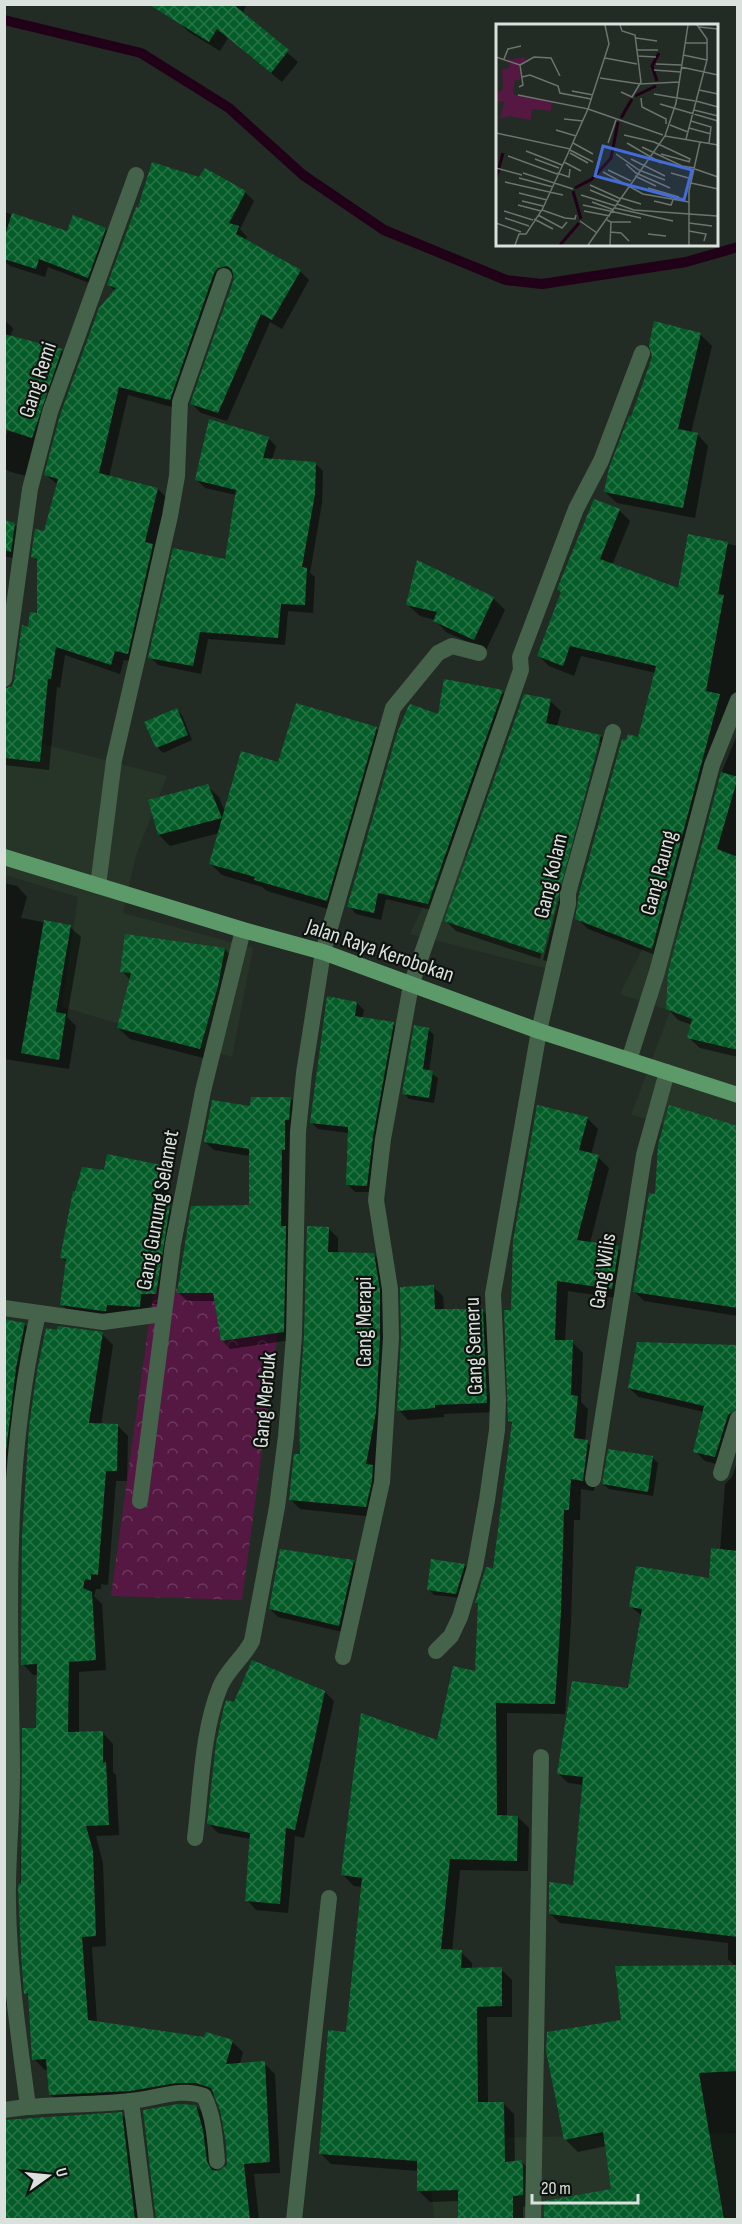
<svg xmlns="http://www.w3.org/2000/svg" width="742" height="2224" font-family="'Sofia Sans Condensed',sans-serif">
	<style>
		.built { fill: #273529 }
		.park { fill: url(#park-crowns) }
		.shadow { fill: #0007 }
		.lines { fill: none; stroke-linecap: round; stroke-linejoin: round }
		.stream { stroke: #200117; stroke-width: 10 }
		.building { fill: url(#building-cross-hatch) }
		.minor { stroke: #45624a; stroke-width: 16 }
		.primary { stroke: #5c9a69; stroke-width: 16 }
		.labels { text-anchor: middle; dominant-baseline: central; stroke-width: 4.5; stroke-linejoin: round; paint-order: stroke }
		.street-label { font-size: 22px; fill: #dbe1dc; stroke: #0f130f }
		.inset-river { fill: none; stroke: #200117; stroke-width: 3 }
		.inset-road { fill: none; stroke: #6c746e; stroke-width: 1.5 }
		.view { fill: #436bd9; fill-opacity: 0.15; stroke: #436bd9; stroke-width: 3 }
		.inset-edge { fill: none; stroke: #dbe1dc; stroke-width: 3 }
	</style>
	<defs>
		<pattern id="park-crowns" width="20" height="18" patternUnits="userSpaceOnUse" patternTransform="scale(1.5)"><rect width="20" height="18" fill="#541843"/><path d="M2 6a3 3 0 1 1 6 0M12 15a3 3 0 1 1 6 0" fill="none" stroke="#6c395e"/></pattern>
		<pattern id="building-cross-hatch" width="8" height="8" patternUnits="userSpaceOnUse" patternTransform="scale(1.5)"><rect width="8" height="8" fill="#045d28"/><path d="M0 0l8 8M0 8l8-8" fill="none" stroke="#287447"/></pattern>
	</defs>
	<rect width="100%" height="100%" fill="#222b24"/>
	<g class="built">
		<polygon points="4,734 167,776 136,855 123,913 253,948 232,1057 62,1007 78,897 5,875"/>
		<polygon points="449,850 579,888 549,969 410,934"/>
		<polygon points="654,926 737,938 737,1144 631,1115 670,1011 620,994"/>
		<polygon points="737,2133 737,2219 434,2219 427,2139"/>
	</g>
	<polygon class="park" points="154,1286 282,1301 242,1600 111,1596"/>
	<g class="shadow">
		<polygon points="188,4 247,4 242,14 298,62 282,82 228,38 220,51 189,32 178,22"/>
		<polygon points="245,192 254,201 240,229 247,237 245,241 300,271 309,280 282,329 270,322 227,421 201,413 192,404 235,280 235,275 227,276 179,409 128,395 109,477 158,489 167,498 137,662 124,660 120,674 65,655 60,688 57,687 49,770 4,765 4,719 29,629 39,615 39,563 33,557 45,533 58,485 46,475 115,291 109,285"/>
		<polygon points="4,212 68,232 105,229 114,238 97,286 48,267 45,277 10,266 4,260"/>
		<polygon points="4,320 13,328 10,337 61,350 70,359 33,478 8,471 4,467 4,443 23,377 4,371"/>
		<polygon points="700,334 712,346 691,433 697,434 708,446 695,518 617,503 605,492 632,419"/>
		<polygon points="268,438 276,446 272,460 315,463 323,471 322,503 310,573 315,577 313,613 288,611 285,645 208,639 201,674 158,665 150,657 227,561 236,495 205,488 197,480"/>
		<polygon points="619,510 630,521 612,565 679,590 690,536 738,546 738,709 712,772 663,958 588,929 577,918 639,739 656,673 581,656 574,676 549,666 539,656"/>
		<polygon points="4,522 14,524 23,534 20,560 4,556"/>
		<polygon points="493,598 505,610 486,650 446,632 435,620 420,616 408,605"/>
		<polygon points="502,692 510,699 436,911 386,899 381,920 356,914 349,906 439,716"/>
		<polygon points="550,701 561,711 557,727 601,736 611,747 553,963 543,960 601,742 598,742 540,959 456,931 446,921"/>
		<polygon points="177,710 182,715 192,740 163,753 157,747"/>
		<polygon points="376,728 387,739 338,912 267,891 262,887 222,875 210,863 219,833 170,846 159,835 207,786 219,797 225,812 279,764"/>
		<polygon points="738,733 738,1057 700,1048 689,1038 692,1025 678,1020 668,1009 670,972 723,769"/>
		<polygon points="4,883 17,886 27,897 21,918 70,927 81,937 67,1017 76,1026 69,1069 4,1059"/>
		<polygon points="225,949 236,961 211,1060 130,1039 118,1028 130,980 122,971"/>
		<polygon points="357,1003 364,1010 362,1019 393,1024 400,1031 374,1192 355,1192 348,1185 349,1133 318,1129 311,1122"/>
		<polygon points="428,1029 434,1035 429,1072 438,1078 434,1103 409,1099 404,1093"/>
		<polygon points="290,1098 299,1107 291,1340 230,1349 222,1340 216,1301 187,1301 179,1293 250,1206 250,1156 214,1150 205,1142 252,1108"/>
		<polygon points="587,1118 598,1129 591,1155 598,1157 609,1168 590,1243 618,1248 629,1259 623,1299 568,1291 565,1341 572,1342 583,1353 581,1402 588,1409 585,1441 599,1453 594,1491 581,1489 580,1520 574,1520 571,1623 565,1714 507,1713 507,1817 518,1817 529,1828 528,1871 460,1870 452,1951 461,1952 472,1963 472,1969 501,1969 512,1980 512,2017 487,2017 488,2103 503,2103 514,2114 515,2162 522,2162 533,2173 533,2205 523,2207 523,2220 460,2220 460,2201 430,2202 419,2191 418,2171 331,2164 321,2154 347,2033 363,1887 354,1886 343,1875 438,1742 477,1673 479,1604 477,1602 495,1570 513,1424 509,1421 512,1311"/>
		<polygon points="738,1128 738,1316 644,1301 635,1292 656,1195"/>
		<polygon points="160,1167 171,1178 164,1208 169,1208 180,1218 167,1304 152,1304 150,1317 73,1316 62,1305 67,1263 62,1258"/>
		<polygon points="328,1228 338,1238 338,1254 373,1254 383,1264 389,1301 375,1517 300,1509 290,1499 302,1456"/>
		<polygon points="433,1287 443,1296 444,1310 483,1311 492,1321 496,1412 444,1414 444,1417 408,1420 399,1410"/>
		<polygon points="4,1320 25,1325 35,1335 4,1660"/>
		<polygon points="102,1334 113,1345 101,1425 117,1425 128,1436 127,1481 116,1481 108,1585 101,1584 101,1589 96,1589 94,1596 102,1604 106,1670 79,1672 79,1733 103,1733 113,1744 113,1772 116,1775 119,1835 96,1836 103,1863 106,1946 92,1947 97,2023 232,2042 243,2052 240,2064 264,2063 275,2074 280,2173 254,2174 259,2220 158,2220 196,2106 207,2117 217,2173 228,2167 224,2117 217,2096 188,2093 61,2105 50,2094 49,2069 45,2070 34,2059 29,1996 26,1993 20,1903 23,1729 38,1729 38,1675 33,1675 23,1664"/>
		<polygon points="738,1347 738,1428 724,1466 705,1461 695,1451 704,1412 639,1397 629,1388"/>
		<polygon points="652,1457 658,1463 653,1496 609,1489 603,1484"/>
		<polygon points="738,1460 738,2220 570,2220 613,2190 606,2146 578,2152 565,2139 622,2021 735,1966 728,1959 728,1943 560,1923 550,1914 575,1886 584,1785 568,1783 558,1773 629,1689 642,1616 630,1606 710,1579 720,1551 725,1484 732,1477"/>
		<polygon points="353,1561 361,1569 347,1633 278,1617 270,1609"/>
		<polygon points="464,1565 470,1571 462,1598 434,1595 428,1589"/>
		<polygon points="325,1692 334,1701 304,1838 295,1836 288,1913 256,1910 247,1900 251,1839 218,1833 209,1824 235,1703"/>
		<polygon points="4,1733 14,2005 4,2006"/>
		<polygon points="121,2114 132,2125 144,2220 4,2220"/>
	</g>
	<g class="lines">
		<polyline class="stream" points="4,20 141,53 229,108 303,175 384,230 506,280 542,284 686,262 738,247"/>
	</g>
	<g class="building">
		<polygon points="148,4 233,4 289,50 271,73 217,29 209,42"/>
		<polygon points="152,162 199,177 205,168 246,191 229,223 239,226 236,234 301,270 272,320 261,314 218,413 190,404 234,279 232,270 227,266 218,268 214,273 170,400 119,387 99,473 158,488 145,542 153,544 128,654 115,651 111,665 56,647 51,679 48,679 40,762 5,758 4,689 12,686 14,681 22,625 28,627 30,612 37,613 37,559 31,557 35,529 44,531 58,479 44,475 60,415 99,308 116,288 107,285 136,207 138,207"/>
		<polygon points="12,213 67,231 73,215 106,228 88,278 39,259 36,269 4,259 4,239"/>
		<polygon points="654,321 701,333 678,429 698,433 683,508 604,492 609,468 629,416 631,417 652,357 649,345"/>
		<polygon points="4,334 62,349 32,438 4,429"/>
		<polygon points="209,419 269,437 263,458 316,462 315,494 302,567 307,568 305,605 281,604 278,638 200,632 193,666 148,658 173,548 225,559 236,490 195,480"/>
		<polygon points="594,499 620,509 600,559 678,588 688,534 728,542 718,594 724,595 706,691 720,694 652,949 575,919 579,894 622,739 626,740 628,734 638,737 656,666 570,646 563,666 537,656 561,592 557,589"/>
		<polygon points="4,520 15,523 11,552 4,550"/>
		<polygon points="417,560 494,597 474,640 433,621 437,612 406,605"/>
		<polygon points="444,679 503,690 428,904 378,893 374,913 347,907 397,733 408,707 410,704 438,714"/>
		<polygon points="524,694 551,699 546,723 601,735 543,954 444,921"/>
		<polygon points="296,703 377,727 327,901 254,880 255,877 209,864 241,751 278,762"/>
		<polygon points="177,708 188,735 156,748 144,722"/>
		<polygon points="721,772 738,777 717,849 738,857 738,1050 687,1038 692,1019 666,1009 668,972"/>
		<polygon points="208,784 222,818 158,835 148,800"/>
		<polygon points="44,920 71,925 56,1012 66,1014 59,1060 21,1053"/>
		<polygon points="125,934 225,948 218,986 200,1049 117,1028 131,973 120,972"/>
		<polygon points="327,996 357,1002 355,1016 394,1022 373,1137 367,1186 346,1185 348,1127 310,1123"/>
		<polygon points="414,1025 429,1028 423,1069 433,1071 429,1098 402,1094"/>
		<polygon points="251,1097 291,1097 289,1120 285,1120 285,1150 282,1150 281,1226 286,1226 284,1332 221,1341 213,1293 177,1293 191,1206 249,1205 249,1149 204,1142 212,1100 250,1106"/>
		<polygon points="537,1105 588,1117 579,1150 599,1155 577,1240 619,1246 612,1289 557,1281 555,1340 573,1340 571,1395 578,1396 574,1438 588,1440 583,1481 571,1479 569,1510 564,1510 561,1612 555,1704 496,1703 497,1815 518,1816 517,1861 450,1859 441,1949 462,1950 461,1968 502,1967 502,2006 477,2007 478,2102 504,2102 505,2162 522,2160 523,2169 523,2195 513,2196 513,2220 458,2220 458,2190 417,2191 417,2161 319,2154 328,2030 346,2032 362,1878 341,1875 361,1713 437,1740 453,1666 475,1671 478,1603 475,1603 486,1567 493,1568 512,1422 508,1421 504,1310 511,1310 513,1241"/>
		<polygon points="669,1105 738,1126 738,1308 633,1292 649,1193 655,1194 658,1145"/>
		<polygon points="107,1154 161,1165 152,1206 170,1206 156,1294 141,1294 140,1307 107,1305 106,1311 103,1311 60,1305 66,1259 60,1258 73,1191 75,1192 82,1167 104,1170"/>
		<polygon points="307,1226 329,1227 328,1252 374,1253 380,1290 380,1338 376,1412 366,1464 373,1465 372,1481 366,1507 289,1500 294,1454 300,1454 299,1405 304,1336"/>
		<polygon points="434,1285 435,1309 483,1309 487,1403 435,1405 435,1408 397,1411 401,1339 400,1287"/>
		<polygon points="4,1319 25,1323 16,1368 4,1468"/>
		<polygon points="58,1326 103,1332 89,1423 118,1424 117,1471 106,1471 98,1575 91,1574 91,1580 85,1579 83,1588 92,1592 96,1660 69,1662 68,1732 103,1731 103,1763 106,1762 109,1825 86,1826 93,1851 96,1936 82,1937 88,2020 204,2037 206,2032 233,2040 226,2064 265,2061 270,2162 244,2164 250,2220 156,2220 143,2110 178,2104 196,2105 203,2130 207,2162 212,2170 218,2171 227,2165 226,2143 220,2110 211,2088 196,2083 176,2083 130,2091 49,2095 46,2059 32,2060 28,1993 24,1994 21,1953 18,1885 21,1883 22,1728 36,1728 37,1664 21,1665 22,1537 29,1426 37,1371 46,1328 57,1330"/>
		<polygon points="637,1342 738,1345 738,1408 728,1415 715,1457 693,1452 704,1406 628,1388"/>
		<polygon points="608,1449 653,1456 648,1492 602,1484"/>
		<polygon points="711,1548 738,1551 738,1937 549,1914 549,1882 573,1885 583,1777 557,1774 572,1681 628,1688 642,1609 629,1607 636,1566 709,1578"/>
		<polygon points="280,1549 354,1560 339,1626 269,1609"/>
		<polygon points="431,1559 465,1564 456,1594 427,1590"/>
		<polygon points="252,1660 325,1691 295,1830 286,1828 280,1904 245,1901 250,1833 207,1824 216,1743 224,1707 226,1700 234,1702"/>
		<polygon points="738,1965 738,2071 699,2073 724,2220 544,2220 544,2201 611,2189 603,2132 564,2140 546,2051 547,2032 621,2020 615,1966"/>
		<polygon points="122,2112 135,2220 4,2220 4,2120"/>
	</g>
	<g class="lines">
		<g class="minor">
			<polyline points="4,679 30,489 50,412 136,175"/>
			<polyline points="98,886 114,760 170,516 177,476 180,402 224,276"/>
			<polyline points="629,1060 657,972 712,765 738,700"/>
			<polyline points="4,1308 103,1322 163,1314"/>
			<polyline points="721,1473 738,1418"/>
			<polyline points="593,1479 644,1155 667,1072"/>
			<polyline points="140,1501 173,1244 203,1091 243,930"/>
			<polyline points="436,1651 451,1636 460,1617 475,1567 487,1500 497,1430 498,1400 493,1294 539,1031 568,904 568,893 613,732"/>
			<polyline points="343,1657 382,1482 391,1338 390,1289 376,1200 383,1139 411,985 521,670 520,657 576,509 601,461 642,353"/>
			<path d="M195 1838C201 1790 202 1731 220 1687 227 1670 244 1657 252 1641L277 1507 286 1436 294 1336 298 1132 304 1073 323 952 393 708 438 653 452 646 479 653"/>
			<polyline points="131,2101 146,2220"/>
			<path d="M28 2106C19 2039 9 1971 8 1903 7 1856 13 1809 12 1762 10 1611 3 1462 38 1314"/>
			<path d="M4 2110C46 2103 89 2106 131 2101 155 2099 180 2087 204 2096 214 2118 215 2138 217 2161"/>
			<polyline points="294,2220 329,1898"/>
			<polyline points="533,2220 541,1757"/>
		</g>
		<polyline class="primary" points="4,857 243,930 323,952 539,1031 738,1095"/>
	</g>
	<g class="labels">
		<g class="street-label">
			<text transform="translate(38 380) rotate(-72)">Gang Remi</text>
			<text transform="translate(659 873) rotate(-75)">Gang Raung</text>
			<text transform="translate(551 876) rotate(-77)">Gang Kolam</text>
			<text transform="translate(380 951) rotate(19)">Jalan Raya Kerobokan</text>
			<text transform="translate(158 1210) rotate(-80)">Gang Gunung Selamet</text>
			<text transform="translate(603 1271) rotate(-81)">Gang Wilis</text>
			<text transform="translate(364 1322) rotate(-90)">Gang Merapi</text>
			<text transform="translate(474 1346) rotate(-92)">Gang Semeru</text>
			<text transform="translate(265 1400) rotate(-85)">Gang Merbuk</text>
		</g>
	</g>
	<g transform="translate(496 24)">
		<rect width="222" height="222" fill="#222b24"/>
		<path d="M11 32 14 36 29 33 30 38 25 41 24 56H19L17 70 56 78 55 87 36 85 35 96 13 92 4 95 8 78 0 77V70L7 65 6 46 14 43Z" fill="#541843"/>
		<path class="inset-river" d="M161 57 156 42 163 29M139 72 160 62M125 94 136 75M0 154 7 129M79 164 96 155 115 134 122 98M77 167 85 195M64 221 83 199"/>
		<path class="inset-road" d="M124 1 126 7 139 11 145 58 136 73 125 68M203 3 222 5M140 14 161 17M189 19H211M141 26H162M187 31 211 36M141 32 160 33M0 33 24 41M109 34 141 40M8 35 12 25 25 22M160 40 185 41M24 41 38 33 55 34 64 52M185 43 222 51M158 46 185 48M26 53 34 51 62 62 64 69 95 75M104 54 144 60 183 58M23 63 27 61 24 41M203 66 222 70M76 67 97 71M158 70 199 77M22 71 92 85 113 20 109 1M145 74 146 83 170 95V100M200 77 222 83M164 80 222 97M198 86 222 92M68 95 87 97M195 97 215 103 213 119M174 101 192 108M193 104 215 110M60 106 80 112M0 109 74 125 92 85 167 111M128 111 158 118 194 135 193 138M169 112 222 121M190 115 211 36V15L201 1M77 119 97 130M112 119 120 96M131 119 165 139M146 123 186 142 199 144M74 126 97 138M30 127 66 141M74 129 92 139M120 130 143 146 169 156M165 130 194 138M12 132 61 150M39 135 63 144M135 135 169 152M68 138 85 147M130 140 140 149 174 164M0 144 26 151M199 145 222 153M112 146 135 157M107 148 147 170 193 178M27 149 77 165M61 149 73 153 74 145M175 149 196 155M139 152 160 162M23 154 57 163M9 158 67 171M195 159 222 165M94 161 125 175M152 164 183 173M94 166 123 178M23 169 51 176M85 171 120 182M125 174 145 180M26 177 47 182M158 177 175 181 177 176M96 178 118 186M121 180 138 186 221 192M22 181 45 187M87 181 145 194M119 184 177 197M46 186 69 194 79 195 80 191M8 187 37 196M88 187 114 192M42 191 66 204 71 198M9 194 33 202M38 195 57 205M111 196 115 198 114 221M84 197 101 209M115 198H135M0 199 25 208M193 199 216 202M193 207 210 210 208 217M114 208 125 209 133 217M152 210 170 212M19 221 23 210H30L46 186 74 125M92 221 169 112 180 79 192 1M193 221V167L204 118"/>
		<path class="view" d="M107 122 196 146 188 176 99 152Z"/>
		<rect width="222" height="222" class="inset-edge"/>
	</g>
	<rect width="742" height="2224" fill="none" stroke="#dbe1dc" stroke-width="12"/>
	<g transform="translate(48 2176) rotate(75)" stroke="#0f130f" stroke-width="4.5" paint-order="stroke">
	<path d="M0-4.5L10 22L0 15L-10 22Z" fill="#dbe1dc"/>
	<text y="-9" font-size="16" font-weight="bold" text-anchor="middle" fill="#dbe1dc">U</text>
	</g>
	<path d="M532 2194v9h106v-9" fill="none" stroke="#dbe1dc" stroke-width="3"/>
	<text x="541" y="2194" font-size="18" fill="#dbe1dc" stroke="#0f130f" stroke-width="4.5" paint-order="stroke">20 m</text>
</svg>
